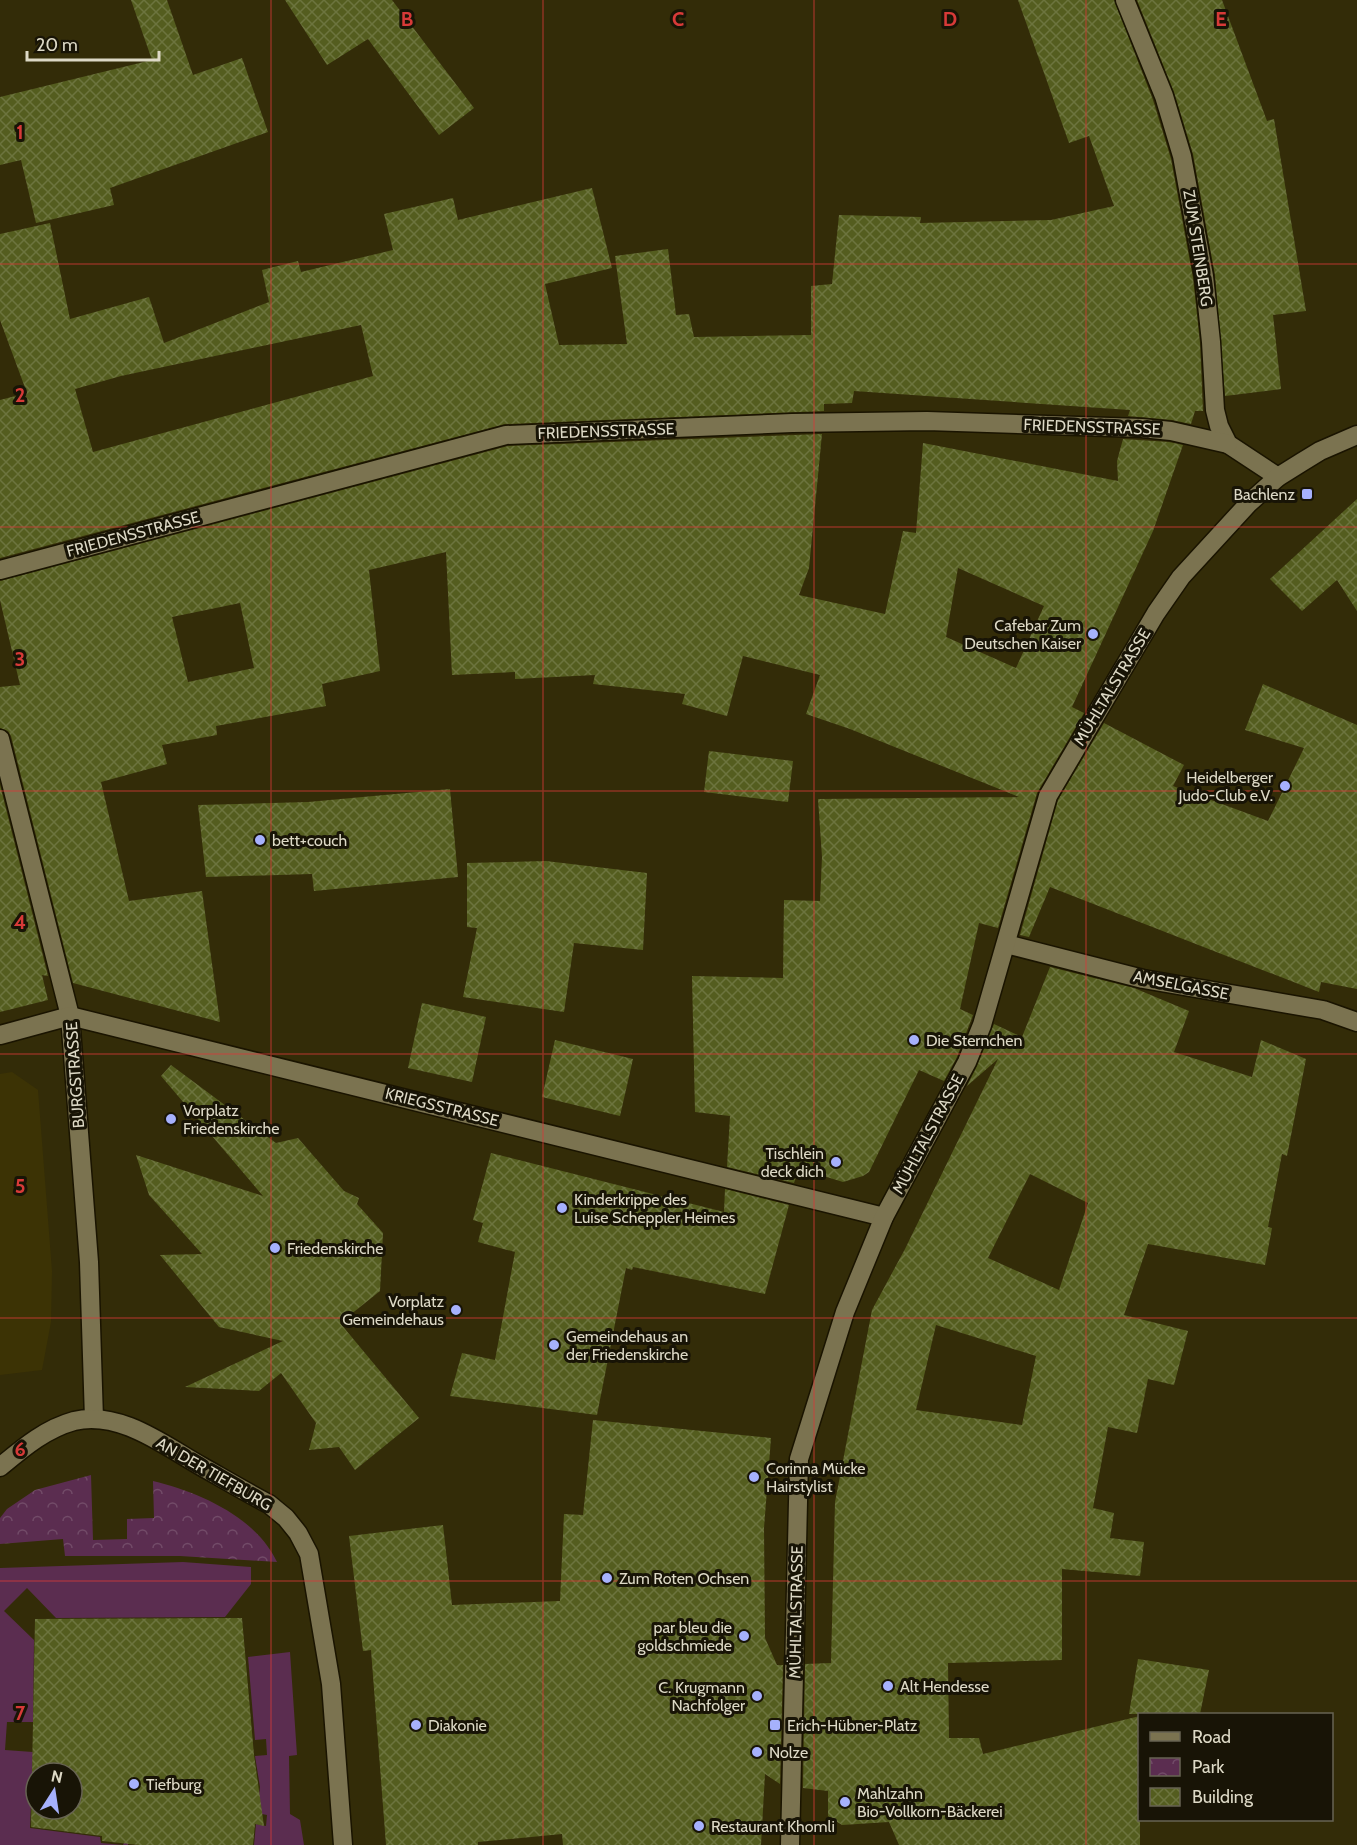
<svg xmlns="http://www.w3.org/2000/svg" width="1357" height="1845" font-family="Cabin,sans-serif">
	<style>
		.built { fill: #3c3305 }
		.green { fill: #5b2d50 }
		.park { fill: url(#park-crowns) }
		.building { fill: url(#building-cross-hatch); fill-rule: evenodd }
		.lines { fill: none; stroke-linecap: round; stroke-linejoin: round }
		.minor-casing { stroke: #1a1400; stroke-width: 21 }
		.minor { stroke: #7b7350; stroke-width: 18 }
		.grid { fill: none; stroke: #d73a38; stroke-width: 1.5; stroke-opacity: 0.55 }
		.poi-dot { fill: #a6b1fc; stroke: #181406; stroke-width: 2 }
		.labels { text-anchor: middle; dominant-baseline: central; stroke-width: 6; stroke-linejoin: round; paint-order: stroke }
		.street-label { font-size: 16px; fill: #ddd9c6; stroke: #181406 }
		.poi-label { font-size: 16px; fill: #ddd9c6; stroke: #181406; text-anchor: start }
		.grid-label { font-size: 20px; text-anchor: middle; font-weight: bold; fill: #d73a38; stroke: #181406; stroke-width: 6; stroke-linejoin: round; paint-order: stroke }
	</style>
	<defs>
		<pattern id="park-crowns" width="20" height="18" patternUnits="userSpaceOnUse" patternTransform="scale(1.5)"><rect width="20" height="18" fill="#5b2d50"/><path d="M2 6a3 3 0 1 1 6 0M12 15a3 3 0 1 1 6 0" fill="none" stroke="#724b68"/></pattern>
		<pattern id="building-cross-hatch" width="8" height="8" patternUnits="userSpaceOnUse" patternTransform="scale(1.5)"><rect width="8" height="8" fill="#545d1f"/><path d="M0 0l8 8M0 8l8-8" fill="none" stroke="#6c743e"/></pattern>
	</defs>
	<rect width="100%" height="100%" fill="#332c08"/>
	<polygon class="built" points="12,1072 38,1090 52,1271 51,1322 42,1370 0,1375 0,1074"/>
	<g class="green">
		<polygon points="183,1562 251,1567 251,1584 225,1617 56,1618 27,1588 4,1611 34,1640 33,1722 7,1722 5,1750 33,1752 30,1828 100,1837 101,1843 123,1845 125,1841 128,1841 128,1845 0,1845 0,1568"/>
		<polygon points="290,1652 297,1755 289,1756 290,1814 300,1820 304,1845 254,1845 256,1824 266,1826 267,1815 257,1813 260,1787 255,1756 267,1755 266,1739 255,1740 248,1657"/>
	</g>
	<path class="park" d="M91 1475 93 1540 127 1539V1519L154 1518 153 1481C199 1492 256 1517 277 1562L180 1556H65L63 1539 0 1544V1518L7 1509 35 1490Z"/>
	<g class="building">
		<polygon points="131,0 167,0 193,75 242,58 268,132 110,188 114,205 36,223 21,160 0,165 0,97 152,60"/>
		<polygon points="285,0 392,0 474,108 439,135 368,39 327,65"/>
		<path d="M1018 0H1114L1153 100 1171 159 1193 278 1200 343 1203 411H1195L1191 424 1172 420 1128 416 1130 410 854 391 852 403 824 404V411L505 424 0 558V400L27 393 0 320V234L50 223 70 319 149 297 164 343 269 302 262 270 298 261 301 272 393 250 384 214 453 198 458 220 592 188 612 268 545 284 559 345 627 344 615 256 668 249 676 315 689 314 694 337 811 335V286L832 284 839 215 921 217 920 223 1051 220 1114 206 1089 136 1069 143ZM361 325 373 376 93 452 75 389 121 376Z"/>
		<polygon points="1137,0 1222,0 1267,121 1274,119 1306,311 1273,315 1281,389 1225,396 1215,275 1193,154 1174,92"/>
		<path d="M822 434 809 568 799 595 885 614 903 531 916 533 923 443 1118 481 1117 461 1123 439 1169 442 1183 445 1153 531 1072 707 1084 713 1037 793 998 928 979 923 960 1009 973 1015 957 1057 944 1081 919 1070 869 1172 863 1176 843 1182 804 1170 803 1172 798 1171 794 1183 727 1167 730 1116 695 1112 692 976 783 978 784 900 820 901 822 857 818 799 1019 797 850 729 806 714 820 675 743 656 727 716 682 704 685 694 593 684 595 675 515 679V672L452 675 446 552 369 570 380 671 322 684 326 706 216 726 217 735 162 745 167 764 101 782 129 901 202 891 220 1022 73 983 11 736 8 731 0 728V687L20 685 0 600V581L508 446ZM958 568 1044 606 1016 668 946 637ZM240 603 254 668 188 682 172 617Z"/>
		<polygon points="1357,499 1357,611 1337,580 1302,611 1270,579"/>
		<polygon points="1263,684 1357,725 1357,989 1321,982 1319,992 1050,887 1029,937 1020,935 1058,800 1104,723 1184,765 1173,786 1268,821 1304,748 1245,730"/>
		<polygon points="709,751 793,761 788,802 704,792"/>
		<polygon points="0,785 48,976 42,975 48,1000 0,1012"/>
		<polygon points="450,789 458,877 314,891 312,874 206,877 198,805 308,802"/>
		<polygon points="546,861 647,873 643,950 574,943 564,1012 463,997 477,928 467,927 467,863"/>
		<path d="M1050 967 1134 988 1189 1011 1174 1052 1252 1077 1261 1040 1306 1059 1287 1156 1282 1154 1268 1227 1272 1228 1265 1265 1148 1244 1124 1315 1188 1331 1174 1385 1148 1379 1137 1433 1108 1427 1093 1508 1114 1513 1110 1538 1144 1542 1140 1576 1062 1569V1660L948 1663 949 1738H979L983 1754 1140 1716V1845H899L889 1822 842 1825 828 1816V1791L803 1788 805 1664 831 1663 835 1502 872 1310 905 1249 998 1059 967 1086 977 1066 994 1024 1022 1037ZM1030 1174 1088 1203 1059 1290 988 1258ZM936 1325 1036 1356 1022 1425 916 1410Z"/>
		<polygon points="422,1003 486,1017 472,1082 408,1068"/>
		<polygon points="555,1040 633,1059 620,1116 542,1097"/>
		<polygon points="171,1065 276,1143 298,1138 344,1191 359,1198 357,1204 383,1233 380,1291 340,1323 419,1418 355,1470 339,1447 309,1450 316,1423 281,1373 259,1391 185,1387 283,1341 219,1327 160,1255 202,1254 149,1195 136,1155 263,1196 161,1076"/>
		<polygon points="491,1153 724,1212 725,1189 789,1205 765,1294 633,1267 632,1270 626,1268 597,1415 450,1396 462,1353 495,1360 515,1252 478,1242 483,1223 473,1220"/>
		<polygon points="593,1420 771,1438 764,1528 765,1638 777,1665 783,1665 780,1784 765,1774 761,1845 563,1845 562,1834 478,1842 478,1845 386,1845 371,1650 363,1651 349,1536 443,1525 452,1605 560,1601 564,1514 583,1515"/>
		<path d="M242 1618 254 1755 264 1826 255 1824 253 1845H139L102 1841V1836L31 1827 35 1619ZM36 1773H72V1809H36Z"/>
		<polygon points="1138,1659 1209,1670 1200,1714 1129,1714"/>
	</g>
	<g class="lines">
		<g class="minor-casing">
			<g id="minor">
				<polyline points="1125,0 1164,96 1182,156 1204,276 1211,342 1215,410 1219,426 1228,444 1278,477"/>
				<polyline points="0,570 506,435 792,423 927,421 1142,428 1171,431 1228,444"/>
				<polyline points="0,739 70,1016 89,1262 94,1419"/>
				<polyline points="1006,944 1143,979 1323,1010 1357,1022"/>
				<polyline points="0,1035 70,1016 884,1217"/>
				<path d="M0 1467C23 1448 45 1429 74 1421 119 1410 164 1445 201 1466 224 1479 246 1492 269 1504L286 1518 298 1533 309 1554 331 1684 343 1845"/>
				<polyline points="790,1845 799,1459 845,1312 884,1217 967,1062 982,1025 1048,796 1156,613 1181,577 1249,503 1278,477 1302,462 1320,451 1357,435"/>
			</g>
		</g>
		<use href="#minor" class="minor"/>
	</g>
	<path class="grid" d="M271 0V1845M543 0V1845M814 0V1845M1086 0V1845M0 264H1357M0 527H1357M0 791H1357M0 1054H1357M0 1318H1357M0 1581H1357"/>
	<g class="poi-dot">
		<rect x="1301" y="488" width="12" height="12" rx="3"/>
		<circle cx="1093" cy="634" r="6"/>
		<circle cx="1285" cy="786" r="6"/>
		<circle cx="260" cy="840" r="6"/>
		<circle cx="914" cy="1040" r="6"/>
		<circle cx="171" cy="1119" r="6"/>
		<circle cx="836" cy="1162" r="6"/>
		<circle cx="562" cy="1208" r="6"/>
		<circle cx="275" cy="1248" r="6"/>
		<circle cx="456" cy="1310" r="6"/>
		<circle cx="554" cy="1345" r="6"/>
		<circle cx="754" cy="1477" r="6"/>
		<circle cx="607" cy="1578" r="6"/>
		<circle cx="744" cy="1636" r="6"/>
		<circle cx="888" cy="1686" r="6"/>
		<circle cx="757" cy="1696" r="6"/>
		<circle cx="416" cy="1725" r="6"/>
		<rect x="769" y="1719" width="12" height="12" rx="3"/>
		<circle cx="757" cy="1752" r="6"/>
		<circle cx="134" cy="1784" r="6"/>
		<circle cx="845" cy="1802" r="6"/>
		<circle cx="699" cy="1826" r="6"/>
	</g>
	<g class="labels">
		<g class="street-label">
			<text transform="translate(1198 248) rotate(81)">ZUM STEINBERG</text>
			<text transform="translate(1092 427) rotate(2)">FRIEDENSSTRASSE</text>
			<text transform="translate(606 431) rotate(-2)">FRIEDENSSTRASSE</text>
			<text transform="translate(133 534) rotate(-15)">FRIEDENSSTRASSE</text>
			<text transform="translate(1112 687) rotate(-59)">MÜHLTALSTRASSE</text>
			<text transform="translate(1181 985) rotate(11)">AMSELGASSE</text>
			<text transform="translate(75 1075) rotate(-94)">BURGSTRASSE</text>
			<text transform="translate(442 1107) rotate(14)">KRIEGSSTRASSE</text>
			<text transform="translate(928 1134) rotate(-62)">MÜHLTALSTRASSE</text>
			<text transform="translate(214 1474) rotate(30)">AN DER TIEFBURG</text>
			<text transform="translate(796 1612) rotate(-89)">MÜHLTALSTRASSE</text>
		</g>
		<g class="poi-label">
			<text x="1295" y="494" text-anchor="end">Bachlenz</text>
			<text x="1081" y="625" text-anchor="end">Cafebar Zum<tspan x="1081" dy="18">Deutschen Kaiser</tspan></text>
			<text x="1273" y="777" text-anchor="end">Heidelberger<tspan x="1273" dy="18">Judo-Club e.V.</tspan></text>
			<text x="272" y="840">bett+couch</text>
			<text x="926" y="1040">Die Sternchen</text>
			<text x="183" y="1110">Vorplatz<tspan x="183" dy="18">Friedenskirche</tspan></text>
			<text x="824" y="1153" text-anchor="end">Tischlein<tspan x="824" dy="18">deck dich</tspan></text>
			<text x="574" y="1199">Kinderkrippe des<tspan x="574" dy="18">Luise Scheppler Heimes</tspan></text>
			<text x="287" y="1248">Friedenskirche</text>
			<text x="444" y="1301" text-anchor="end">Vorplatz<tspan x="444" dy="18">Gemeindehaus</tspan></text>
			<text x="566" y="1336">Gemeindehaus an<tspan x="566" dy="18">der Friedenskirche</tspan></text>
			<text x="766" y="1468">Corinna Mücke<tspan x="766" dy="18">Hairstylist</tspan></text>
			<text x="619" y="1578">Zum Roten Ochsen</text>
			<text x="732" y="1627" text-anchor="end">par bleu die<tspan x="732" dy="18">goldschmiede</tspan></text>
			<text x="900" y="1686">Alt Hendesse</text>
			<text x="745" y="1687" text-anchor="end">C. Krugmann<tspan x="745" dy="18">Nachfolger</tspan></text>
			<text x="428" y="1725">Diakonie</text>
			<text x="787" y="1725">Erich-Hübner-Platz</text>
			<text x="769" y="1752">Nolze</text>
			<text x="146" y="1784">Tiefburg</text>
			<text x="857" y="1793">Mahlzahn<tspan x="857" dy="18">Bio-Vollkorn-Bäckerei</tspan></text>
			<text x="711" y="1826">Restaurant Khomli</text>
		</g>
	</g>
	<g class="grid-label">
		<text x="407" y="26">B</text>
		<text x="678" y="26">C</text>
		<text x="950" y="26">D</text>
		<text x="1221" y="26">E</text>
		<text x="20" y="139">1</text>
		<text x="20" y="402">2</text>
		<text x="20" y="666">3</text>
		<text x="20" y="929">4</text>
		<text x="20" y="1193">5</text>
		<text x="20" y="1456">6</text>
		<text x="20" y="1720">7</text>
	</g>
	<rect x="1138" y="1713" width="195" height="108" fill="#181406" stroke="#676353" stroke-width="1.5"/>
	<rect x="1150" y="1732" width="30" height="9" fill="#7b7350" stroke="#676353" stroke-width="1.5"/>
	<text x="1192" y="1743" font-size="18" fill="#ddd9c6">Road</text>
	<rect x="1150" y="1758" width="30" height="18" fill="url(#park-crowns)" stroke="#676353" stroke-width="1.5"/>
	<text x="1192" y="1773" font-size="18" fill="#ddd9c6">Park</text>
	<rect x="1150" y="1788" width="30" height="18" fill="url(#building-cross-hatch)" stroke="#676353" stroke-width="1.5"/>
	<text x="1192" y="1803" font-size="18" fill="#ddd9c6">Building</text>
	<g transform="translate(54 1791) rotate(12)"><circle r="28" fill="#181406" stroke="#676353" stroke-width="1.5"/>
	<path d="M0-4.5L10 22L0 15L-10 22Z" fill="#a6b1fc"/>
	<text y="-9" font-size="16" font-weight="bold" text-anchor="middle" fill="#ddd9c6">N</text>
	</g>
	<path d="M27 51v9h132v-9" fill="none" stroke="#ddd9c6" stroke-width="3"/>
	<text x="36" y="51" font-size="18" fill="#ddd9c6" stroke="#181406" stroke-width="4.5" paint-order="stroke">20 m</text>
</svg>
